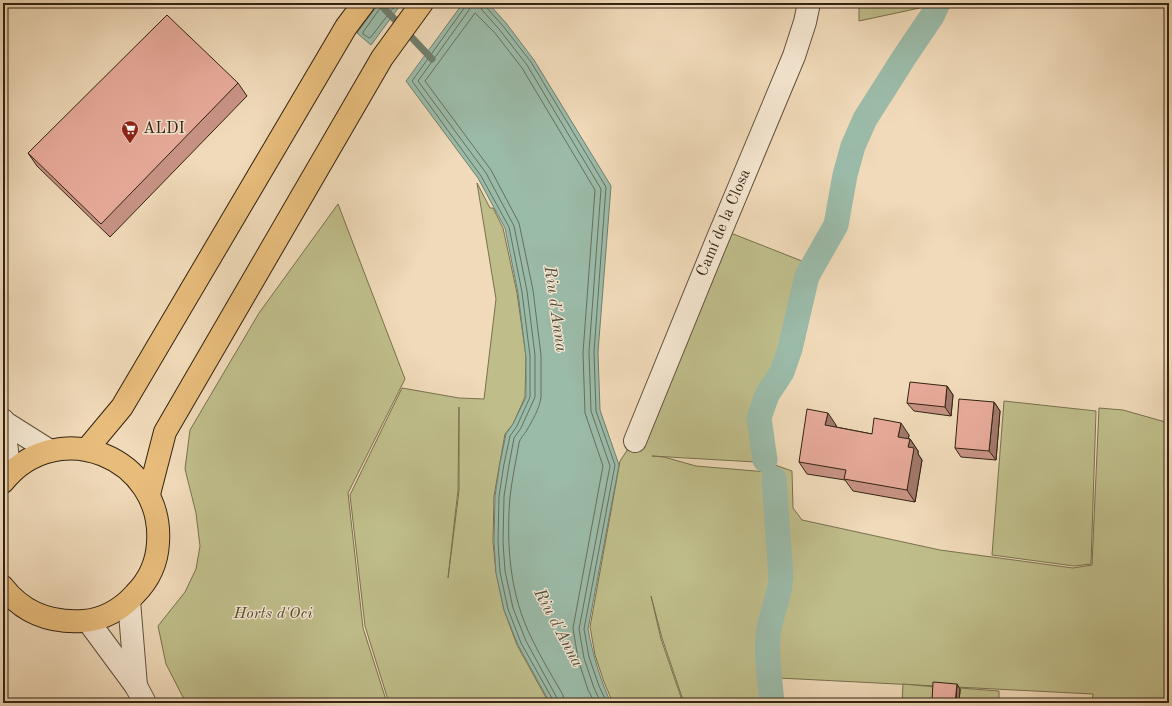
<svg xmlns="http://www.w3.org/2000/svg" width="1172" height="706" font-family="'Old Standard TT',serif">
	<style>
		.green { fill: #bfbe8b; stroke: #78704e; fill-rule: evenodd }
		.water { fill: #9bbba9; stroke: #717e6d }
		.pier { fill: #f0dab9 }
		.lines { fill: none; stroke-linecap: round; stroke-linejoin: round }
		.shore { stroke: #666f5e; stroke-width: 1 }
		.stream { stroke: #717e6d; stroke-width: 7 }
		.canal { stroke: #9bbba9; stroke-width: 25 }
		.minor-casing { stroke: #62513c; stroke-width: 24 }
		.major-casing { stroke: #322312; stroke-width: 24 }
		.minor { stroke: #f5e7d2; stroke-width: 22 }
		.major { stroke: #e8bd7c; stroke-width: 22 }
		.wall { fill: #c89385; stroke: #322312 }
		.shaded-wall { fill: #a2786c; stroke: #322312 }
		.building { fill: #e8ab9b; stroke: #322312 }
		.labels { text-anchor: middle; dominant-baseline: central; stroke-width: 3; stroke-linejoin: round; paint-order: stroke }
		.poi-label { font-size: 16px; fill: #322312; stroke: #f5e7d2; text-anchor: start }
		.street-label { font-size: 16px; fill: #322312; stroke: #f5e7d2 }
		.park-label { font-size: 16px; font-style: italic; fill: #554a30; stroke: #f5e7d2 }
		.water-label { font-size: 17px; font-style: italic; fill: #52513f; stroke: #f5e7d2 }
	</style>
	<rect width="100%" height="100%" fill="#f0dab9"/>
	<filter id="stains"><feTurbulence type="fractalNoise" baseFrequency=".005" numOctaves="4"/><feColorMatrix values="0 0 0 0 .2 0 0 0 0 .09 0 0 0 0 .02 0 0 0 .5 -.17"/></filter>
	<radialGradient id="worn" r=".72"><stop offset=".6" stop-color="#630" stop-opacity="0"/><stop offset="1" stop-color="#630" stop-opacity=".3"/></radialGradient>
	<g class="green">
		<polygon points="859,3 931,3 929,6 859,21"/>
		<path d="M477 183 490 208H493L503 228 517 293 526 356 525 397 513 424 505 434 494 496 493 542 496 572 504 610 517 645 549 703H389L365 626 350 495 402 388 459 398 484 399 496 299ZM459 407V491L448 578 458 490Z"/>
		<polygon points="338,204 405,379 348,493 363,628 387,703 186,703 166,664 158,626 185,592 196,569 200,546 196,513 185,469 190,430 259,313"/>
		<polygon points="723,230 807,263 803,272 789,338 779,369 794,374 787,377 776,392 769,421 772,463 652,456 664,457 696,466 767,472 772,464 792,471 793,508 802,520 940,550 1073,568 1092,565 1099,408 1123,410 1169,423 1169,703 1092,703 1093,694 779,678 776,649 781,627 779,583 767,633 766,653 770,703 684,703 662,638 651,596 661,639 683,703 613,703 604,682 595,655 590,627 620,461 634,440"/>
		<polygon points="1004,401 1096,411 1091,564 1074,566 992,555"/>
		<polygon points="903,684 936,687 934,703 902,703"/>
		<polygon points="960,688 999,691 999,703 959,703"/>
	</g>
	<g class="water">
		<polygon points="379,3 402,3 371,45 357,33"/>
		<path d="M463 3H488L506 23 534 60 611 186 598 352 600 410 619 465 588 629C593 655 600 679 611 703H550L518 645 504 610 496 573 494 542 495 496 500 463 506 434 513 424 526 397V357L518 293 505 228 478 178 406 81Z"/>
	</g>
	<polygon class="pier" points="460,3 462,3 406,80 405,79 409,73"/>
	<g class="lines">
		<g class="shore">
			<polyline points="382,3 381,7 363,32 363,34 369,38 371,37 397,3"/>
			<polyline points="466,3 465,7 412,81 481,176 509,227 522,292 530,356 530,397 517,426 510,436 504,464 499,496 498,542 500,572 508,609 521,643 553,700 553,703"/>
			<polyline points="471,3 469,10 418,81 486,173 514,226 527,291 535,355 535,397 521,428 514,438 509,465 504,496 503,542 505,571 513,608 526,641 557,698 558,703"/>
			<polyline points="480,3 482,10 499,29 527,65 601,189 589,352 591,411 610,466 579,629 584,658 594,688 601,703"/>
			<polyline points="485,3 486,7 503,26 531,62 606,187 594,352 596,411 615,465 584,629 589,657 599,686 607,703"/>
			<path d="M564 703 563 695C552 676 541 658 532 639 510 596 506 545 510 497 512 479 516 461 519 443 520 438 524 435 527 430 532 421 540 408 541 397V355L533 290 519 223 491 170 425 81 475 13 495 33 522 68 595 190 583 353 585 413 603 466 573 628 578 659 588 690 595 703"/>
		</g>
		<polyline class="stream" points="379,3 432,59"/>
		<g class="canal">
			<polyline points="765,460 759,418 767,395 782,372 790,349 807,276 836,225 845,175 853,146 865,119 905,56 932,16 938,3"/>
			<path d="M772 703C770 680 766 657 768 635 770 615 780 597 781 577L774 479"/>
		</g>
		<g class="minor-casing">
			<g id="minor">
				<polyline points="3,420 10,474"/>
				<polyline points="4,422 50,451"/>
				<polyline points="635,441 715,245 794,56 805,22 809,3"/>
				<polyline points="129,601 136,686"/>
				<polyline points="88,621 136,686 145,703"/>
			</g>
		</g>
		<g class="major-casing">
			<g id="major">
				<polyline points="87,449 122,407 346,27 364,3"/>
				<path d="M3 482C57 414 164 457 158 543 157 562 149 580 135 594 122 609 103 620 83 621 51 623 23 613 3 587"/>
				<polyline points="149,494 165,432 382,58 422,3"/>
			</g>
		</g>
		<use href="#minor" class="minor"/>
		<use href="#major" class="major"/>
	</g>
	<g class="wall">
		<polygon points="238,83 247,96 110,237 37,166 28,153"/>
		<polygon points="947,386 953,395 951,416 914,411 907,403"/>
		<polygon points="994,402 1000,411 996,460 961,457 955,448"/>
		<polygon points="836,425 836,427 872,434 909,435 908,439 910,439 918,451 918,454 922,460 915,502 853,491 845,480 807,474 799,462"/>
		<polygon points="960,689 959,703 933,703 932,701"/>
	</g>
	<g class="shaded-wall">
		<polygon points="947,386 953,395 951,416 945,407"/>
		<polygon points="994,402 1000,411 996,460 989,451"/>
		<polygon points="828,413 836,425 834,437 825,425"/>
		<polygon points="901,423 909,435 907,449 898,437"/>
		<polygon points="910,439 918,451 918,454 922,460 915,502 907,490 908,447"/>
		<polygon points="957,684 960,689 959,703 956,703"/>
	</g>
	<g class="building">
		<polygon points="167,15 238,83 101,224 28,153"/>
		<polygon points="910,382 947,386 945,407 907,403"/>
		<polygon points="959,399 994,402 989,451 955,448"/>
		<polygon points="807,409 828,413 825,425 872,434 874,418 901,423 898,437 910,439 908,447 914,448 907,490 844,479 846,470 799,462"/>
		<polygon points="933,682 957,684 955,703 932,701"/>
	</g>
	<defs>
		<g id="supermarket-pin" transform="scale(0.9)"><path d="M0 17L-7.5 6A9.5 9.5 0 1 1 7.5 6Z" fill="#8f2418" stroke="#f5e7d2"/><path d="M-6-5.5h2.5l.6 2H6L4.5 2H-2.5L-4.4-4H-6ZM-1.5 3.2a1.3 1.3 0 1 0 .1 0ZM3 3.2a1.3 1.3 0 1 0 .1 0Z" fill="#fff"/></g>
	</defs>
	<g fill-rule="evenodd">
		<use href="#supermarket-pin" x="130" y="129"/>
	</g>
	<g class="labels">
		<g class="poi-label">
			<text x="143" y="129">ALDI</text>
		</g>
		<g class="street-label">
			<text transform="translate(724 223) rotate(-67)">Camí de la Closa</text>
		</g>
		<g class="park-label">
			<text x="273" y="614">Horts d'Oci</text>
		</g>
		<g class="water-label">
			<text transform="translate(555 309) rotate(82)">Riu d'Anna</text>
			<text transform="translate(558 628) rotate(62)">Riu d'Anna</text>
		</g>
	</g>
	<rect width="1172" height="706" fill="none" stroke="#f0dab9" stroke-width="16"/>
	<rect x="4" y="4" width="1164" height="698" fill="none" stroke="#322312" stroke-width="2"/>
	<rect x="8" y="8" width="1156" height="690" fill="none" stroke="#322312"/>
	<rect width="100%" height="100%" filter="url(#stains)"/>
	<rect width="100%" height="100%" fill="url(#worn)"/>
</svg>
